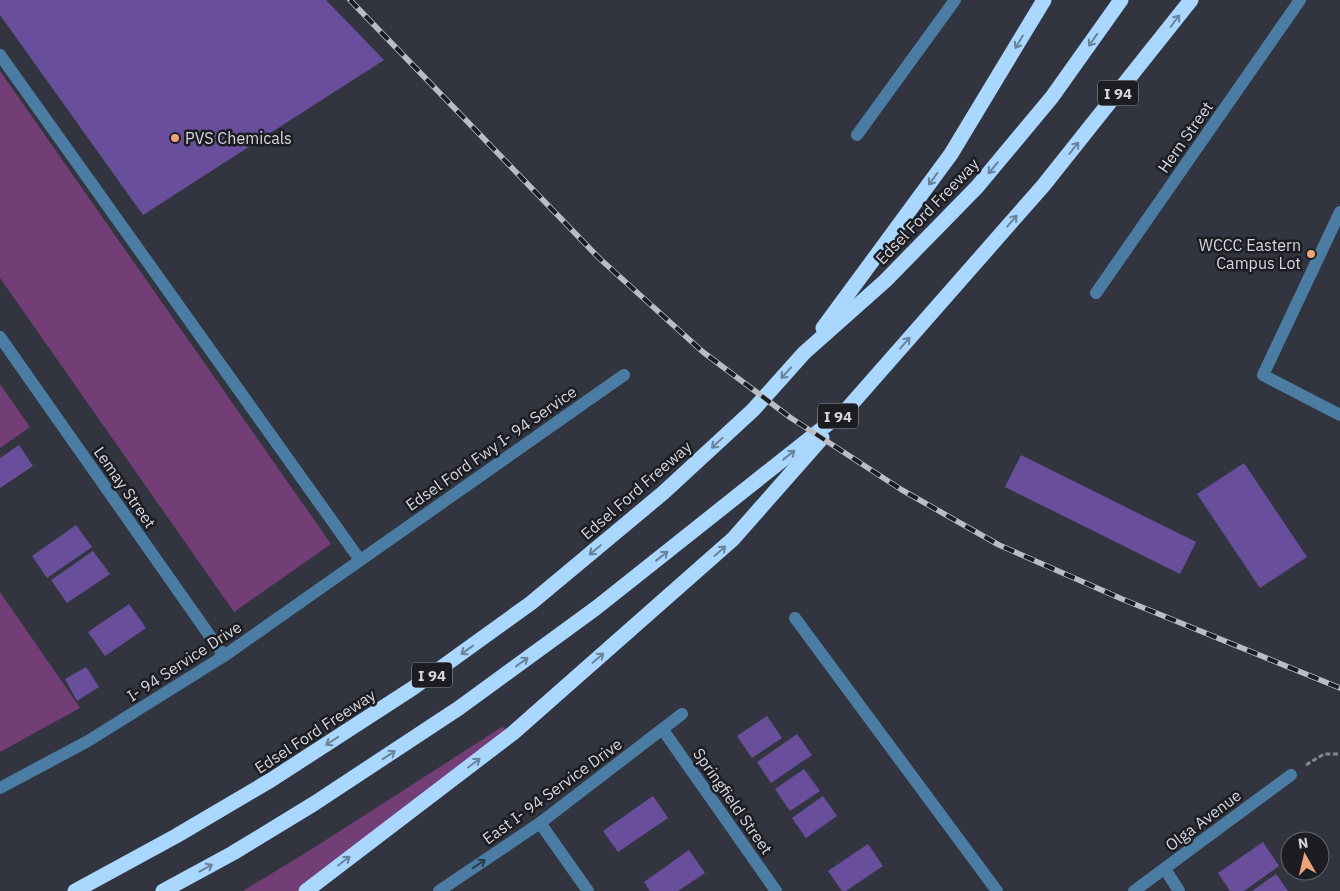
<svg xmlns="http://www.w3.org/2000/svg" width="1340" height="891" font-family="'IBM Plex Sans',sans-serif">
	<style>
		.green { fill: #733e76 }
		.building { fill: #694f9b }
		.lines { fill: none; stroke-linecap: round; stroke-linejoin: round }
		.path { stroke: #84868f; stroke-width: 3; stroke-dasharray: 5 2.5; stroke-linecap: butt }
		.minor { stroke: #4b7da4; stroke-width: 12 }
		.highway { stroke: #a9d7fe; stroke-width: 15 }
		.rail-casing { stroke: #bbbdc5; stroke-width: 5.5 }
		.rail { stroke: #1b1d22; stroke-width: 4; stroke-dasharray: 11; stroke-linecap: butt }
		.oneway { stroke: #69839b }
		.oneway2 { stroke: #293a49 }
		.poi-dot { fill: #f1a27b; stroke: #1b1d22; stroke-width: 2 }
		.labels { text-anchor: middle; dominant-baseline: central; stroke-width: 5; stroke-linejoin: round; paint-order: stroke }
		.shield { fill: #1b1d22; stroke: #9d9fa6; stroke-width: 1 }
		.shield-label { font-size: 15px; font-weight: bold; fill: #d5d7de }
		.street-label { font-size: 16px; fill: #d5d7de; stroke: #1b1d22 }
		.poi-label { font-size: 16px; fill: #d5d7de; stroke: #1b1d22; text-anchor: start }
	</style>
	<rect width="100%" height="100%" fill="#323540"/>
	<g class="green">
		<polygon points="0,71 331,544 234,612 0,278"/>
		<polygon points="0,384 30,427 0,448"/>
		<polygon points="0,592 80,708 0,752"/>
		<polygon points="502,727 505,728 503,732 302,891 243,891 312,849"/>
	</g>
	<g class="building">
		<polygon points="0,0 326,0 384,60 143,215 0,15"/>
		<polygon points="19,445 33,466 0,488 0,458"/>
		<polygon points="1021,455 1196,542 1180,574 1005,487"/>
		<polygon points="1244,463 1307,557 1260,588 1197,494"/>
		<polygon points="76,525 92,547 47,578 32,556"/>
		<polygon points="93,551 110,574 67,603 51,580"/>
		<polygon points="129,604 146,628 105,656 88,632"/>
		<polygon points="86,667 99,687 77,701 65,679"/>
		<polygon points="767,716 782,738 752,758 737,736"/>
		<polygon points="797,734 812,755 771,783 757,762"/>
		<polygon points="804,769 820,791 790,811 775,789"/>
		<polygon points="653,796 668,818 618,852 603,831"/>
		<polygon points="823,796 837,816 806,838 792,818"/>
		<polygon points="1263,842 1279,866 1244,891 1230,891 1218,873"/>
		<polygon points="868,844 883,866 846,891 842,891 828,871"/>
		<polygon points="689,850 705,873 678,891 650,891 644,882"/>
		<polygon points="1276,874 1288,891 1252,891"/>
	</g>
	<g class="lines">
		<polyline class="path" points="1306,765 1324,754 1340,754"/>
		<g class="minor">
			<polyline points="0,55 360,560"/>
			<polyline points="857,135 955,0"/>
			<polyline points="1340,212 1263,375 1340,415"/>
			<polyline points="1096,293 1300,0"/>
			<polyline points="0,337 224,656"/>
			<polyline points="795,618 997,891"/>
			<polyline points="663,730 776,891"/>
			<polyline points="0,788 88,741 224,656 624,375"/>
			<polyline points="540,823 588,891"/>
			<polyline points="1165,869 1179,891"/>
			<polyline points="439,891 540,823 682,714"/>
			<polyline points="1134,891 1291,775"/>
		</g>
		<g class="highway">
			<polyline points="823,328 951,154 1044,0"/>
			<polyline points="75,891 176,836 271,780 413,688 531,603 663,493 753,410 804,353 885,281 977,187 1052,97 1121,0"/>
			<polyline points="163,891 233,853 315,803 459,708 596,608 848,408 1043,186 1191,0"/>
			<polyline points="306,891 513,733 733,539 822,438"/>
		</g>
		<g class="rail-casing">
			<polyline id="rail" points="350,0 599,258 703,352 791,418 902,490 999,545 1122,599 1340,688"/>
		</g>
		<use href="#rail" class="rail"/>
	</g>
	<defs><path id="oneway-shaft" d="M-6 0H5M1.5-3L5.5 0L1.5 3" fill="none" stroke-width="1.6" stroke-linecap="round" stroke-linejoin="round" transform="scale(1.25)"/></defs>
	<g class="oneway">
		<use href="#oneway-shaft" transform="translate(1175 21) rotate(-53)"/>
		<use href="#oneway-shaft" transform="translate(1093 40) rotate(125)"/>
		<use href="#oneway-shaft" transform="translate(1019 42) rotate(121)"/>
		<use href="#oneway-shaft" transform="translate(1074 148) rotate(-51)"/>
		<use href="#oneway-shaft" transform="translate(993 168) rotate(130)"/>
		<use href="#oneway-shaft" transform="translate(933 179) rotate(126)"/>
		<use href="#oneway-shaft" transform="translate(1012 221) rotate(-49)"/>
		<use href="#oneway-shaft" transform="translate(905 343) rotate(-49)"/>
		<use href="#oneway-shaft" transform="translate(786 373) rotate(132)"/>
		<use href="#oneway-shaft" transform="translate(717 443) rotate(137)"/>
		<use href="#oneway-shaft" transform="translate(789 455) rotate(-38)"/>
		<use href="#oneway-shaft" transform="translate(595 550) rotate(140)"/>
		<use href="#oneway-shaft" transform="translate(720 551) rotate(-41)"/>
		<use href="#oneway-shaft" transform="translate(662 556) rotate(-38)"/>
		<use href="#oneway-shaft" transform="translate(467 650) rotate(144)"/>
		<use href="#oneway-shaft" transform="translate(598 658) rotate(-41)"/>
		<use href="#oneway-shaft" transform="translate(522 662) rotate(-36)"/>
		<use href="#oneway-shaft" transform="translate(332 741) rotate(147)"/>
		<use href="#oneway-shaft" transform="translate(389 755) rotate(-33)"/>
		<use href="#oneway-shaft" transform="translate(474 763) rotate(-37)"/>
		<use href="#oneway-shaft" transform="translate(344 861) rotate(-37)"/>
		<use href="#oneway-shaft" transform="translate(206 868) rotate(-29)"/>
	</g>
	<use class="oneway2" href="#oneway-shaft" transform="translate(479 864) rotate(-34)"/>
	<g class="poi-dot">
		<circle cx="175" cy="138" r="5"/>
		<circle cx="1311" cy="254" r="5"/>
	</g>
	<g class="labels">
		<g class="shield">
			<rect x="1098" y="80.5" width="40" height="25" rx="4"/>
			<rect x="818" y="403.5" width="40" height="25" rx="4"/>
			<rect x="412" y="662.5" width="40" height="25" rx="4"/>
		</g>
		<g class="shield-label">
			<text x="1118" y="93">I 94</text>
			<text x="838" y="416">I 94</text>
			<text x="432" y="675">I 94</text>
		</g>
		<g class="street-label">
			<text transform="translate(1185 137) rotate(-55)">Hern Street</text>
			<text transform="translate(927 211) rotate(-46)">Edsel Ford Freeway</text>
			<text transform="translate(491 448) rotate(-35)">Edsel Ford Fwy I- 94 Service</text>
			<text transform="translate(125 487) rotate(55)">Lemay Street</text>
			<text transform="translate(636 490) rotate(-41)">Edsel Ford Freeway</text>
			<text transform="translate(184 661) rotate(-33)">I- 94 Service Drive</text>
			<text transform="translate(315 731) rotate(-33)">Edsel Ford Freeway</text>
			<text transform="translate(552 791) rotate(-36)">East I- 94 Service Drive</text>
			<text transform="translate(733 801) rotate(55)">Springfield Street</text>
			<text transform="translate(1203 820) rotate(-37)">Olga Avenue</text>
		</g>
		<g class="poi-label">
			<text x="185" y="138">PVS Chemicals</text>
			<text x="1301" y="245" text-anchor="end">WCCC Eastern<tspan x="1301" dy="18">Campus Lot</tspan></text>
		</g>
	</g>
	<g transform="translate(1305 856) rotate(352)"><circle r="24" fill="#1b1d22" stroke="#65676d"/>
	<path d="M0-4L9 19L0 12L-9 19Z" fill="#f1a27b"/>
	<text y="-8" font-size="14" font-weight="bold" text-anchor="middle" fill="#d5d7de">N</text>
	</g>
</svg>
